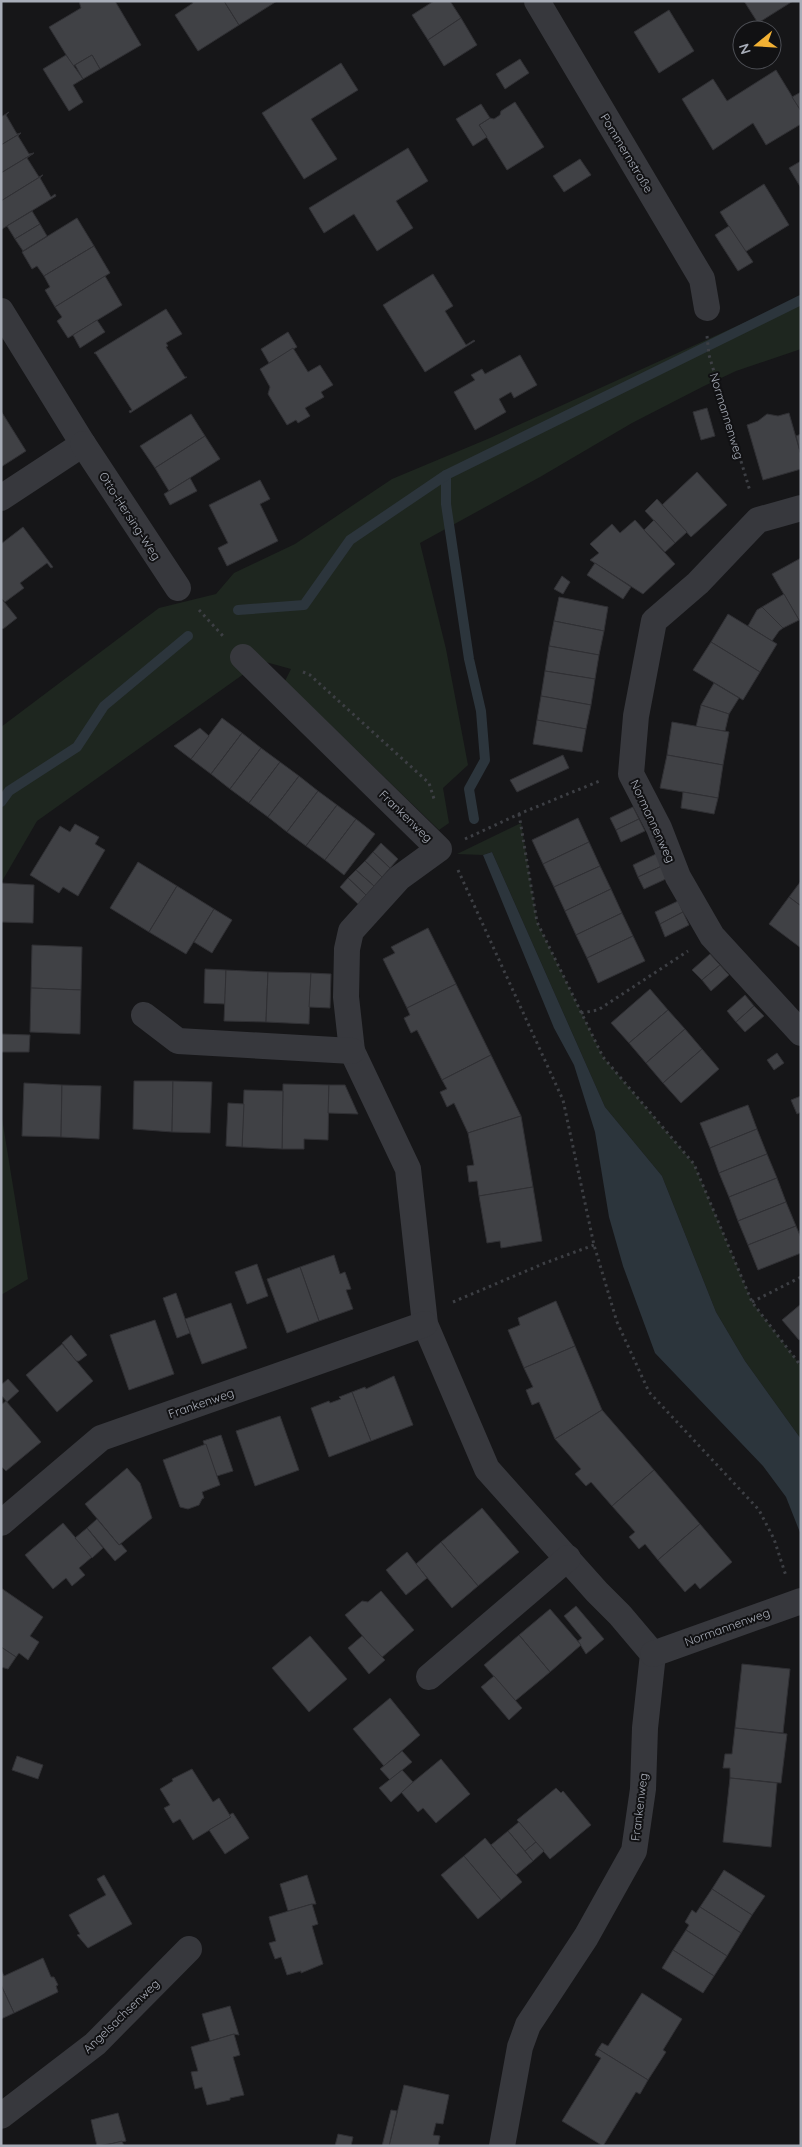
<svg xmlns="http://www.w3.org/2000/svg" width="802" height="2147" font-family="Quicksand,sans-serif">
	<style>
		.green { fill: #1e261f }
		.water { fill: #2c353c }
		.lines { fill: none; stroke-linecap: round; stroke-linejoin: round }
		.stream { stroke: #2c353c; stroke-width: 10 }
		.building { fill: #404145; stroke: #303034 }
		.path { stroke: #3d3f44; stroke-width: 3; stroke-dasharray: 2.5 4; stroke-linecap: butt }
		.street { stroke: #37383d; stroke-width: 26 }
		.labels { text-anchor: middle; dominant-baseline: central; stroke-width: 4; stroke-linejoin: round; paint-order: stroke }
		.street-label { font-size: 12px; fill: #a8adb8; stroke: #111113 }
	</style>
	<rect width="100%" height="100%" fill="#161618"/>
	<g class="green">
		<polygon points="801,297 801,349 736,371 704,386 632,423 540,477 420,543 446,649 468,765 443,788 449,823 439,830 285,681 291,669 262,661 37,821 1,883 1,727 159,608 216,594 234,573 295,544 392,479 490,438"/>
		<polygon points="521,823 537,922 603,1057 694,1164 752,1302 801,1366 801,1439 745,1361 716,1312 662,1176 605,1107 492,852 483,855 457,854"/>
		<polygon points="1,1112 28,1279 1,1295"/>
	</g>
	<polygon class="water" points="492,852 605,1107 662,1176 716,1312 745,1361 801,1439 801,1535 786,1497 763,1466 655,1353 623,1266 609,1217 595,1132 574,1065 554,1028 483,855"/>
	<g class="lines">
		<g class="stream">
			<polyline points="446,475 446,504 469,659 481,711 485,760 469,789 474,819"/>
			<polyline points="238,610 304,605 350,540 446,475 801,300"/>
			<polyline points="1,802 9,791 77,747 104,706 188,636"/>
		</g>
	</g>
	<g class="building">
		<polygon points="79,1 115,1 141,45 100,69 92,55 73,66 49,27 81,8"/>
		<polygon points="192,1 224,1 239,25 198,51 175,15 193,3"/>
		<polygon points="224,1 277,1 239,25"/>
		<polygon points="434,1 450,1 461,18 428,40 412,15"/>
		<polygon points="744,1 793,1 758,23"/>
		<polygon points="669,10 694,51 659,73 634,32"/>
		<polygon points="461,18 477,45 444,66 428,40"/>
		<polygon points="66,55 83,79 73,85 83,102 69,111 43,69"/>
		<polygon points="92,55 100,69 83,79 75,65"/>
		<polygon points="520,59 529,73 505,89 496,74"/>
		<polygon points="341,63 358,90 311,119 337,159 304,179 262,113"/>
		<polygon points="776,70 801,111 801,124 766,145 753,123 713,150 682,99 713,79 727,101"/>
		<polygon points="801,92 801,111 792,97"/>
		<polygon points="515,102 544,147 507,170 479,125 490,118 494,119 500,115 501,111"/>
		<polygon points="481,104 490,118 479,125 487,137 473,146 456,119"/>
		<polygon points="9,112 6,115 17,134 21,133 1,145 1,117"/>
		<polygon points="21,133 18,136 29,154 34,153 1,173 1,145"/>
		<polygon points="408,148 428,181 396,201 413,228 377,251 354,214 324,233 309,208"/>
		<polygon points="34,153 27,158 39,177 43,175 1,201 1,173"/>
		<polygon points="580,159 591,175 564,192 553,176"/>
		<polygon points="801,161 801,188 789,168"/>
		<polygon points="43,175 40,178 51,197 55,194 56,196 2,229 1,201"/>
		<polygon points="764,184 789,225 745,252 720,212"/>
		<polygon points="32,211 40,224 15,239 7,226"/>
		<polygon points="77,218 94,246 44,276 37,266 32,269 22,252"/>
		<polygon points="40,224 47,236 23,251 15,239"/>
		<polygon points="729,226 753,262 738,271 715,235"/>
		<polygon points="94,246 110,273 55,307 45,290 50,287 44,276"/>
		<polygon points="433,274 453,306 445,311 466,345 474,340 475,341 425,372 383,305"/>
		<polygon points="105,276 122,305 68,338 57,321 62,317 55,307"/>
		<polygon points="166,309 182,334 166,343 168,346 166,347 185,377 187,377 130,413 129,411 132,410 96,354 94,353"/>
		<polygon points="97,320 105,332 80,348 73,335"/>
		<polygon points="288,332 297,347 269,363 261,349"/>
		<polygon points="293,348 308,372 320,365 333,385 321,392 324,397 305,408 310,416 298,423 296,420 287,425 268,394 270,387 260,369"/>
		<polygon points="520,355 537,385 514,398 511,392 499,399 506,412 475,430 454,392 475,380 471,375 482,369 485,374"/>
		<polygon points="707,408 715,436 701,440 693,412"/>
		<polygon points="1,411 26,451 1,467"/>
		<polygon points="789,413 801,455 801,469 763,480 747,425 758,421 767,414 778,416"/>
		<polygon points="191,414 205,436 155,468 140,446"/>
		<polygon points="801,434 801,455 796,436"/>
		<polygon points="205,436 220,459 169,491 155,468"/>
		<polygon points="697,472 727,505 691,537 662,505"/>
		<polygon points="190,478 197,491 170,505 164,494"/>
		<polygon points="260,480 270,499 260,504 278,541 227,566 218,548 228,543 209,505"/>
		<polygon points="657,499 687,532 675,543 645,511"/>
		<polygon points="635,520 675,564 643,594 590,560 599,553 590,544 612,524 620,533"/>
		<polygon points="654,520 675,543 665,552 644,530"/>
		<polygon points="23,527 53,567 51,568 47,563 20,583 24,588 5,602 1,598 1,544"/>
		<polygon points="801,558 801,619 799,620 772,574"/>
		<polygon points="595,563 631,587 623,599 587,575"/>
		<polygon points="562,576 570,582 563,594 554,589"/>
		<polygon points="784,594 799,620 783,628 762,607"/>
		<polygon points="559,597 608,607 604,631 554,621"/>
		<polygon points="1,598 17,618 3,629 1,627"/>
		<polygon points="762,607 783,628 779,631 772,641 748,626 757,610"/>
		<polygon points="728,614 777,644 760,672 711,642"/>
		<polygon points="554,621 604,631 599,655 549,646"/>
		<polygon points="711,642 760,672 743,700 693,670"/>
		<polygon points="549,646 599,655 595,679 545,671"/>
		<polygon points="545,671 595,679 591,705 541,696"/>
		<polygon points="714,683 739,698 729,714 701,705"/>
		<polygon points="541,696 591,705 586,729 537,720"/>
		<polygon points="701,705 729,714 725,731 696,727"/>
		<polygon points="222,718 242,733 211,774 191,759"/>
		<polygon points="537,720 586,729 582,752 533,744"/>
		<polygon points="672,722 729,732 723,765 667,755"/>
		<polygon points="200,728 209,736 191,759 174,746"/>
		<polygon points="242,733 261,748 230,789 211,774"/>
		<polygon points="261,748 280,762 249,803 230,789"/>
		<polygon points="563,755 569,768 517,792 510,780"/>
		<polygon points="667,755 723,765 718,798 660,788"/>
		<polygon points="280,762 299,776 268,817 249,803"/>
		<polygon points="299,776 318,791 287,832 268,817"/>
		<polygon points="318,791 337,805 306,846 287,832"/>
		<polygon points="683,792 718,798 714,814 681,808"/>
		<polygon points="337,805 356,819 325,860 306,846"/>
		<polygon points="633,807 639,819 616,830 610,818"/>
		<polygon points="578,818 589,842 543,864 532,840"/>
		<polygon points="356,819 375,834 344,875 325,860"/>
		<polygon points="639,819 645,831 621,842 616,830"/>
		<polygon points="75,824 99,837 95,844 105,850 78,896 63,887 59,893 30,875 60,826 70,832"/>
		<polygon points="589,842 600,866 554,887 543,864"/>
		<polygon points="381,843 398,859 390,868 373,852"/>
		<polygon points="373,852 390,868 382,877 365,861"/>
		<polygon points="656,854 662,866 638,877 633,865"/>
		<polygon points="365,861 382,877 374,886 356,870"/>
		<polygon points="138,862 177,886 149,932 110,908"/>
		<polygon points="600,866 611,889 565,911 554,887"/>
		<polygon points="662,866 668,878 644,889 638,877"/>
		<polygon points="356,870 374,886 366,895 348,878"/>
		<polygon points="348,878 366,895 358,904 340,887"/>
		<polygon points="801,881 801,906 789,897"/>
		<polygon points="1,883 34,885 33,923 1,922"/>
		<polygon points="177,886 214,909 186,954 149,932"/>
		<polygon points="611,889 622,913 576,935 565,911"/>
		<polygon points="789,897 801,906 801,948 769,924"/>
		<polygon points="678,901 683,912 660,924 655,912"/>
		<polygon points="214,909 232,920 212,953 194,942"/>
		<polygon points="683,912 689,925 665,937 660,924"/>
		<polygon points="622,913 633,936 587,958 576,935"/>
		<polygon points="428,928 456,984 407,1008 383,959 395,953 391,947"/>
		<polygon points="633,936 645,961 598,983 587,958"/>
		<polygon points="32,945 82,947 81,990 31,988"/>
		<polygon points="710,954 720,965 702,980 692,970"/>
		<polygon points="720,965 729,975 711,991 702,980"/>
		<polygon points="205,969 226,970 225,1004 204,1003"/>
		<polygon points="226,970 268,972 266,1022 224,1021"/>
		<polygon points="268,972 311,973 309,1024 266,1022"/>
		<polygon points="311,973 331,974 330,1008 309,1007"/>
		<polygon points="456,984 491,1055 442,1080 417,1030 411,1033 404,1018 410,1015 407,1008"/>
		<polygon points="31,988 81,990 80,1034 30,1032"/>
		<polygon points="650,989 668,1010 629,1043 611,1023"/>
		<polygon points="745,995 754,1006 736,1022 727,1011"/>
		<polygon points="754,1006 764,1016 745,1032 736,1022"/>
		<polygon points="668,1010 685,1029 646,1063 629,1043"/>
		<polygon points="685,1029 702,1049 663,1083 646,1063"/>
		<polygon points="1,1034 30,1035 29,1052 1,1052"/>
		<polygon points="702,1049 719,1069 681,1103 663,1083"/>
		<polygon points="777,1053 784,1063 774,1070 767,1060"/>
		<polygon points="491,1055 521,1116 468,1133 454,1103 447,1107 440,1092 447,1089 442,1080"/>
		<polygon points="134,1081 173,1081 172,1132 133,1129"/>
		<polygon points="173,1081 212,1082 210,1133 172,1132"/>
		<polygon points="24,1083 62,1085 61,1137 22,1136"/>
		<polygon points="283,1084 329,1085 328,1140 304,1139 304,1149 282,1149"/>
		<polygon points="62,1085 101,1086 99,1139 61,1137"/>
		<polygon points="329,1085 345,1085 358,1114 328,1113"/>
		<polygon points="244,1090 283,1091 282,1149 242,1147"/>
		<polygon points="801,1096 801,1112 797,1114 791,1100"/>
		<polygon points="228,1103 244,1104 242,1147 226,1146"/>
		<polygon points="748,1105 757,1129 710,1148 700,1123"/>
		<polygon points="521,1116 533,1187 479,1196 477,1181 469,1182 467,1166 474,1165 468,1133"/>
		<polygon points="757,1129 767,1154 719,1173 710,1148"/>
		<polygon points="767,1154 777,1178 729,1197 719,1173"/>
		<polygon points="777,1178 786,1202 738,1221 729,1197"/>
		<polygon points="533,1187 542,1241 501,1248 500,1241 487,1243 479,1196"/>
		<polygon points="786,1202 796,1226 748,1245 738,1221"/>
		<polygon points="796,1226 801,1238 801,1253 758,1270 748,1245"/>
		<polygon points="334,1255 340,1274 345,1272 351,1289 346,1290 353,1309 319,1321 300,1267"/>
		<polygon points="257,1264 268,1296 247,1304 235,1272"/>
		<polygon points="300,1267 319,1321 287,1333 267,1279"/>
		<polygon points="176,1293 190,1333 177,1338 163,1298"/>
		<polygon points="556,1301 575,1346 524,1368 508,1330 520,1325 518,1318"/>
		<polygon points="231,1303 247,1348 202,1364 185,1319"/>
		<polygon points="801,1304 801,1339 799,1340 782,1320"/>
		<polygon points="155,1320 174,1374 129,1390 110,1335"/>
		<polygon points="71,1335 87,1355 79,1361 76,1361 62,1343"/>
		<polygon points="62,1344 93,1381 57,1412 26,1375"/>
		<polygon points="575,1346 602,1410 555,1439 539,1402 532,1405 526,1390 533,1387 524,1368"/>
		<polygon points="394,1376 413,1425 371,1441 352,1392 365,1387 366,1389"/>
		<polygon points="8,1379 19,1391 7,1402 1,1395 1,1385"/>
		<polygon points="352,1392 371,1441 329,1457 311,1408 329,1401 330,1403 341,1399 339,1397"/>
		<polygon points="6,1401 41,1442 6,1471 1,1466 1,1405"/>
		<polygon points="602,1410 654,1470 612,1506 591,1482 586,1486 575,1474 581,1469 555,1439"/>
		<polygon points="280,1416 299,1470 255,1486 236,1431"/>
		<polygon points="221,1435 233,1471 217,1476 203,1441"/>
		<polygon points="206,1444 220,1485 202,1492 204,1498 202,1499 199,1505 188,1509 180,1507 163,1460"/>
		<polygon points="127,1468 140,1483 152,1518 119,1545 85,1504"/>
		<polygon points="654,1470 700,1524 658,1560 645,1544 639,1549 629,1537 635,1532 612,1506"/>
		<polygon points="482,1508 519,1552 478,1586 441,1542"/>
		<polygon points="97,1519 119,1545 121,1544 127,1551 115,1561 87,1528"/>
		<polygon points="63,1523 92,1557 79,1568 85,1575 72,1586 66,1578 53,1589 25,1555"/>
		<polygon points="700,1524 732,1562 700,1589 695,1583 685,1592 658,1560"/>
		<polygon points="87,1528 103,1548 92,1558 75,1538"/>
		<polygon points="441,1542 478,1586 452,1608 416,1564"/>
		<polygon points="407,1552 427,1578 406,1595 386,1570"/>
		<polygon points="1,1588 43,1617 30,1636 39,1642 28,1660 19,1653 16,1657 1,1647"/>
		<polygon points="381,1591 414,1630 381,1658 345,1615 362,1601 368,1602"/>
		<polygon points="576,1606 604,1639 586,1654 578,1641 582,1638 564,1616"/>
		<polygon points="550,1609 581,1645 550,1672 519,1635"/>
		<polygon points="519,1635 550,1672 515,1701 484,1665"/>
		<polygon points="310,1636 347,1679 309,1712 272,1668"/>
		<polygon points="362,1636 385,1660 369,1674 348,1648"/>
		<polygon points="1,1647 16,1657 8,1669 1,1667"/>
		<polygon points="742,1664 790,1669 783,1733 735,1728"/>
		<polygon points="494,1676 522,1708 509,1720 481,1687"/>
		<polygon points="390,1698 420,1735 384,1766 353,1729"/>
		<polygon points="735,1728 787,1734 781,1783 730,1778 730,1768 723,1768 725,1754 732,1754"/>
		<polygon points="402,1751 412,1762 390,1780 380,1769"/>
		<polygon points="17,1756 43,1765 38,1779 12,1770"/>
		<polygon points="441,1759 470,1794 436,1823 423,1808 418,1812 401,1792"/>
		<polygon points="192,1769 213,1802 219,1798 231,1817 193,1840 180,1819 173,1823 164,1808 170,1805 160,1789 173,1781 172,1779"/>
		<polygon points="402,1770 413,1782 391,1802 379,1788"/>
		<polygon points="730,1778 777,1783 771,1847 723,1842"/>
		<polygon points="556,1788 561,1793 563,1791 591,1825 550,1859 517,1820"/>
		<polygon points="233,1813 249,1838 225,1854 209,1830 231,1817 229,1815"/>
		<polygon points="519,1822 536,1842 525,1851 508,1831"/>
		<polygon points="508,1831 533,1861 516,1875 491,1845"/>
		<polygon points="485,1838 522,1882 501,1900 464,1856"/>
		<polygon points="536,1842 544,1851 533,1861 525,1851"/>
		<polygon points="464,1856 501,1900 478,1919 441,1875"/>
		<polygon points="724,1870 765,1896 752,1915 712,1889"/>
		<polygon points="104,1875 132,1924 88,1948 77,1935 80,1934 69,1915 106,1895 97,1879"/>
		<polygon points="307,1875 316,1904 312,1904 288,1911 280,1884"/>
		<polygon points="712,1889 752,1915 741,1933 700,1907"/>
		<polygon points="312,1904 318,1924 312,1926 323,1964 301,1973 301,1971 287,1975 281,1957 275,1959 269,1943 276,1941 269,1917"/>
		<polygon points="700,1907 741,1933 727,1956 686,1930 689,1925 685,1922 692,1910 696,1913"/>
		<polygon points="686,1930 727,1956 714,1976 673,1950"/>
		<polygon points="673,1950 714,1976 703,1993 662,1968"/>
		<polygon points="43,1958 51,1977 54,1977 58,1985 56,1986 58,1992 14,2013 1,1985 1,1970 4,1976"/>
		<polygon points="1,1985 14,2013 1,2019"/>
		<polygon points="642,1993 682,2019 663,2050 666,2052 648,2080 598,2049 602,2043 608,2046"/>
		<polygon points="230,2006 239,2035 234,2034 210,2041 202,2014"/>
		<polygon points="234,2034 240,2055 233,2057 244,2095 230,2098 230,2100 207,2105 202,2087 195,2089 191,2072 198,2071 191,2047"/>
		<polygon points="598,2049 648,2080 640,2094 636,2092 603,2146 562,2121 601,2058 595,2055"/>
		<polygon points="404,2085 449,2095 443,2124 436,2123 433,2135 440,2136 438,2146 389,2146"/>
		<polygon points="391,2110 397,2111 389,2146 382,2146"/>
		<polygon points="118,2113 126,2141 97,2146 91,2120"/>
		<polygon points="338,2134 353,2137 351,2146 335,2146"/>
		<polygon points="122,2141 124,2146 103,2146"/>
	</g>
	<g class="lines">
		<g class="path">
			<polyline points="707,336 709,355 750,491"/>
			<polyline points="199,610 223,636"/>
			<polyline points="303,672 310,675 429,783 435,802"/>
			<polyline points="519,814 537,922 603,1057 694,1164 752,1302 801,1366"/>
			<polyline points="465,839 519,814 602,780"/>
			<polyline points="458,870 563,1100 594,1245 617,1322 649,1392 759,1510 774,1539 786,1576"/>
			<polyline points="581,1013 598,1010 688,951"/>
			<polyline points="453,1302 545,1263 594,1245"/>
			<polyline points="752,1302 801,1277"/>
		</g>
		<g class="street">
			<polyline points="537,1 702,279 707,308"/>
			<polyline points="1,311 83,444 1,498"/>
			<polyline points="83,444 178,588"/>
			<polyline points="801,508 758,520 698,583 654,621 636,716 631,774 659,828 678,877 712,936 801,1033"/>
			<polyline points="243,657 439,849 399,878 351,931 347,949 346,997 352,1051 408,1169 425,1324 487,1469 597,1592 620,1615 653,1654 645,1728 643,1789 634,1851 586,1937 528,2025 520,2047 502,2146"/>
			<polyline points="144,1015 178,1041 352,1051"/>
			<polyline points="1,1523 101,1438 425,1324"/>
			<polyline points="653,1654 801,1601"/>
			<polyline points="429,1677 568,1558"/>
			<polyline points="1,2116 95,2044 189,1949"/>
		</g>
	</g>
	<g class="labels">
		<g class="street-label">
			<text transform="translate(627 153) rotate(59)">Pommernstraße</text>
			<text transform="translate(727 416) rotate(73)">Normannenweg</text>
			<text transform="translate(130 516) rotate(57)">Otto-Hersing-Weg</text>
			<text transform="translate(406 816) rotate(44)">Frankenweg</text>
			<text transform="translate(653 821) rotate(65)">Normannenweg</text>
			<text transform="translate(201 1403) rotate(-19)">Frankenweg</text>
			<text transform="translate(727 1627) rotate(-20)">Normannenweg</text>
			<text transform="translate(639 1807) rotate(-83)">Frankenweg</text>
			<text transform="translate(121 2016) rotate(-44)">Angelsachsenweg</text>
		</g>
	</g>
	<rect width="802" height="2147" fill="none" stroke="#a8adb8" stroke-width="5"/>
	<g transform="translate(757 45) rotate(252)"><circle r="24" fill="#111113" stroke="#4d4f55"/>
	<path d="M0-4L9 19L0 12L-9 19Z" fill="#f2b134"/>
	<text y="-8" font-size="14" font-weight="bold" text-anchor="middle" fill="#a8adb8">N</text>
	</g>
</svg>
